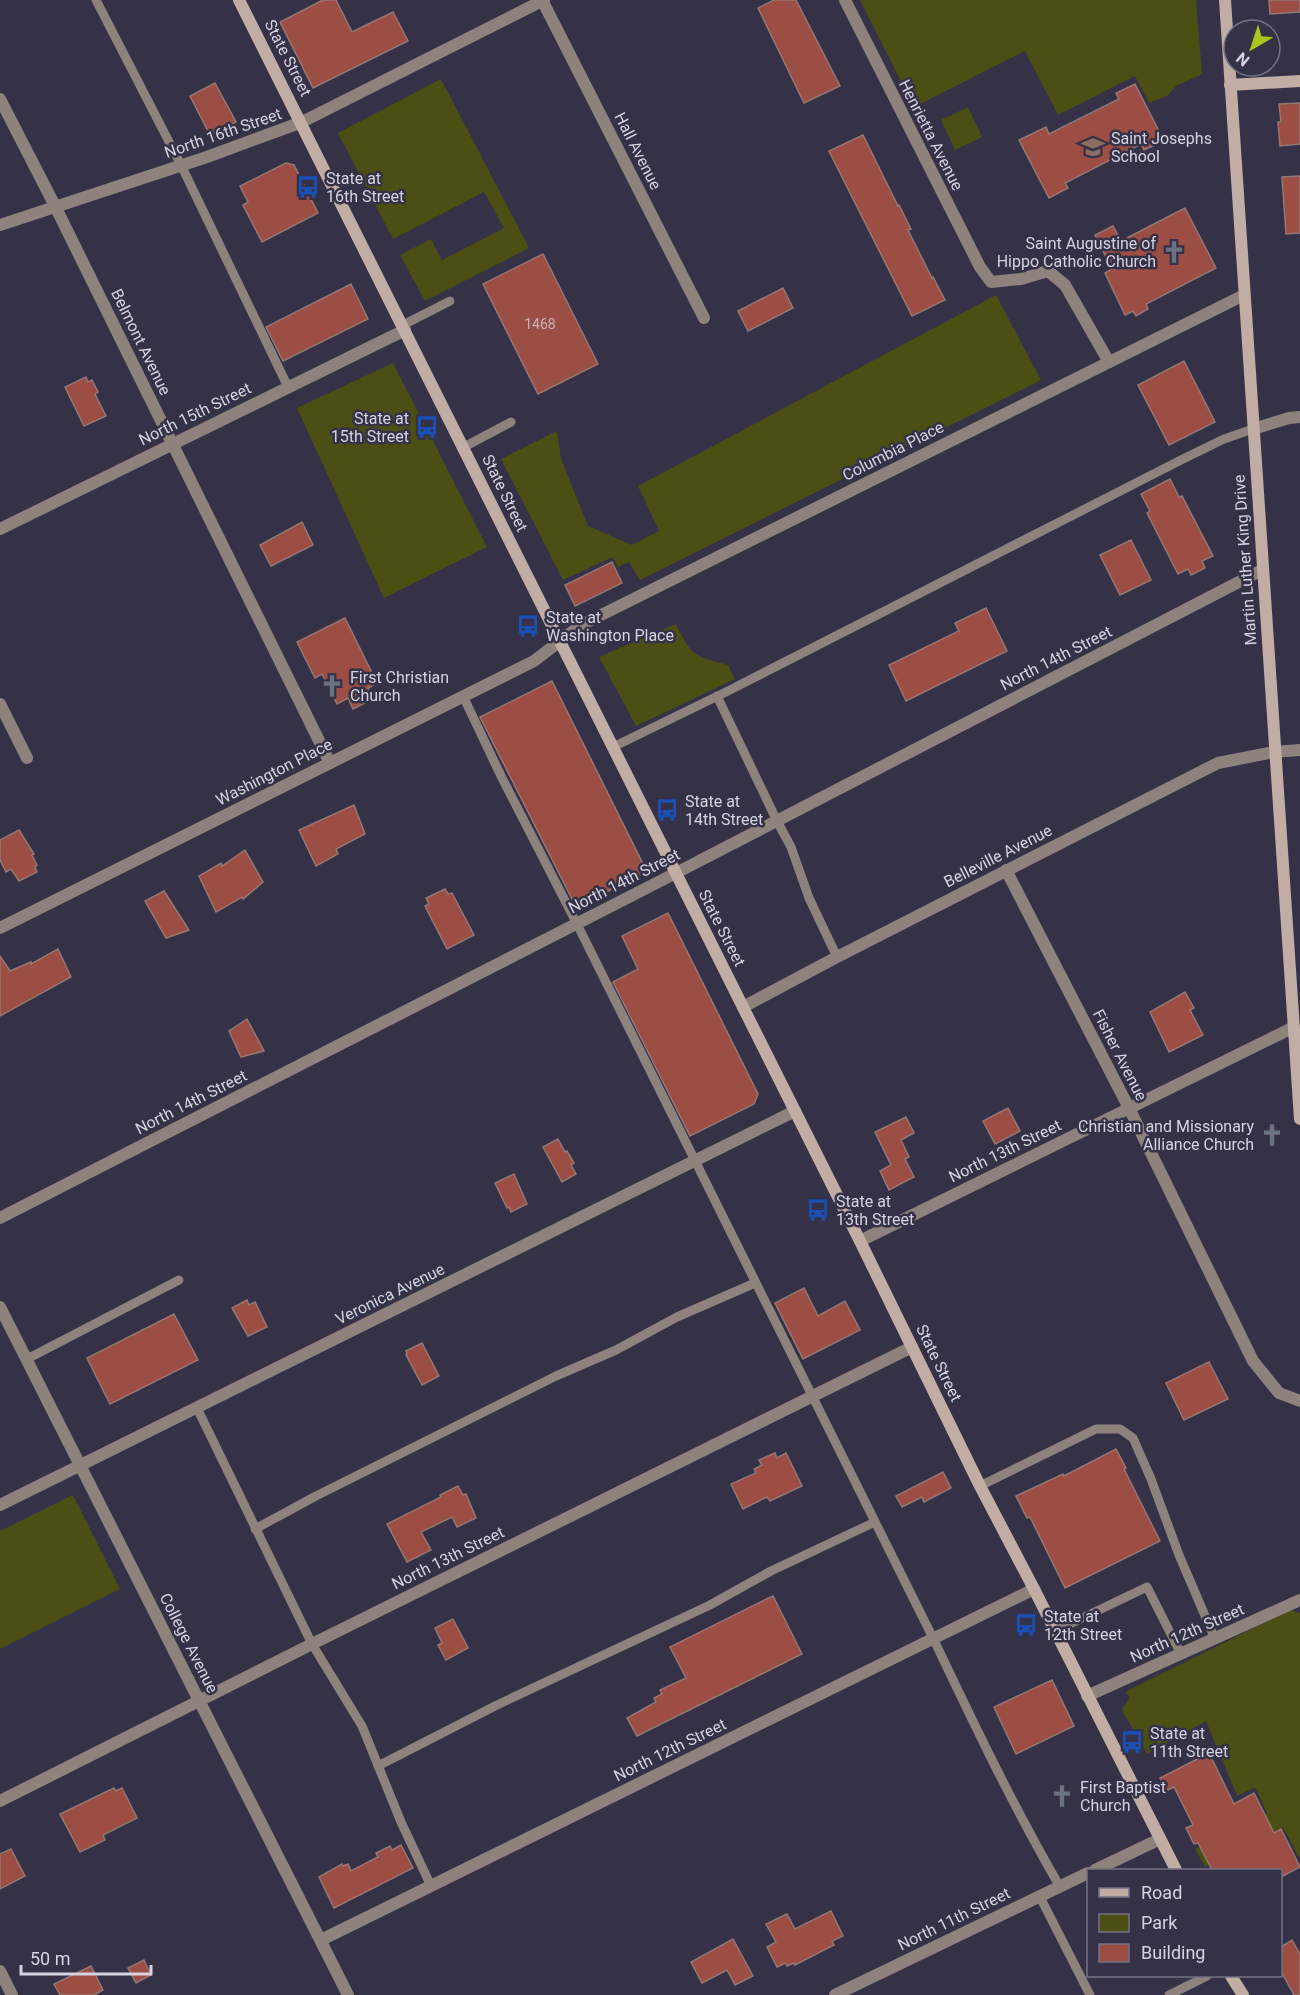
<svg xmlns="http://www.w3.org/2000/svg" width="1300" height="1995" font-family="Roboto,sans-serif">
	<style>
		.green { fill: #4b4f14 }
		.building { fill: #9c4d44; stroke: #957773; stroke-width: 1.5 }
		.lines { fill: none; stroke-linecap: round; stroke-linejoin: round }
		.lane { stroke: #8e827c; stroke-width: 9 }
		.street { stroke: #8e827c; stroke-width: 12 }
		.secondary { stroke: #c1ada4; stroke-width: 12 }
		.labels { text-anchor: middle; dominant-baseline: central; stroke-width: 5; stroke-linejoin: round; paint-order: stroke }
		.number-label { font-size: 14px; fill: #c7b2ba }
		.street-label { font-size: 16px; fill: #d5d3e1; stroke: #353248 }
		.poi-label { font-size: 16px; fill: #d5d3e1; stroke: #353248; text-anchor: start }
	</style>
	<rect width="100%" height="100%" fill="#353248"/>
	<g class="green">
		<polygon points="860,0 1196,0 1202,74 1176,86 1167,96 1149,103 1135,76 1058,115 1025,51 914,107"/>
		<polygon points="441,79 529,248 425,301 400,255 431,239 442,260 504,228 484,192 393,239 338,133"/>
		<polygon points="968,107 982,137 955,150 941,120"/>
		<polygon points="996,295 1041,380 640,580 629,562 618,567 613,557 563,580 501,459 557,431 561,459 588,526 632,545 659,531 638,486"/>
		<polygon points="393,363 487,547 384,598 297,408"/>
		<path d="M676 624C690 655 696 657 728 665L735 679 636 726 599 657Z"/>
		<polygon points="73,1495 120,1589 0,1649 0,1531"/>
		<polygon points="1290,1610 1300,1613 1300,1856 1298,1856 1283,1827 1205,1867 1195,1849 1267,1813 1255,1787 1237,1796 1206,1721 1147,1754 1122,1710 1130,1697 1125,1692"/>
	</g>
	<g class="building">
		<polygon points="323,0 336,0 352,32 393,12 408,41 313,88 280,22"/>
		<polygon points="774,0 796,0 840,86 804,103 758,8"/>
		<polygon points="1269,0 1300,0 1300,12 1270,14"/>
		<polygon points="215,83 236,122 210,135 190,96"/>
		<polygon points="1135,84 1164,141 1144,150 1141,144 1065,183 1068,188 1049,198 1019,140 1046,127 1049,134 1119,99 1116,93"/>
		<polygon points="1300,103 1300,144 1280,146 1278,122 1281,122 1279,104"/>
		<polygon points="863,135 898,206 899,205 911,229 908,230 932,278 933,277 945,300 912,316 829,151"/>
		<polygon points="286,163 294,165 318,213 262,242 243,205 248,202 240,186"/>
		<polygon points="1300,176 1300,233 1286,234 1282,177"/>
		<polygon points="1185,208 1216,268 1146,304 1148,309 1136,316 1133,311 1125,315 1105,273 1112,269 1095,235 1113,226 1121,241"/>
		<polygon points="543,254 598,364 538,394 483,284"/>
		<polygon points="351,284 368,319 283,361 266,327"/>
		<polygon points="783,288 793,308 748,331 738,311"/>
		<polygon points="1184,361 1215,422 1169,445 1138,385"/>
		<polygon points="86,377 88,382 92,380 98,392 95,394 106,416 84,426 65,387"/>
		<polygon points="1170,479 1179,497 1182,496 1213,556 1202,561 1205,568 1191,575 1188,569 1178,574 1147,513 1150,511 1141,494"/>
		<polygon points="302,522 313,545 271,566 260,545"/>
		<polygon points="1131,540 1151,580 1120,595 1100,555"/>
		<polygon points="612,562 622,583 575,606 565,585"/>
		<polygon points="986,608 1007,651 906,701 889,665 959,631 955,623"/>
		<polygon points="345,618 377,683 368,688 373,699 353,709 348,698 337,704 322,674 315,678 297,642"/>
		<polygon points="552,681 647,872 576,907 480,717"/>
		<polygon points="354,805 365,834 336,849 338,854 316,866 299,830"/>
		<polygon points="19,830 34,854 32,855 37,865 35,867 37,872 19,881 11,869 6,872 0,860 0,840"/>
		<polygon points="245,850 263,882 243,899 242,897 216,912 199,876 221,863 222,866"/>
		<polygon points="445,889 448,894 452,893 474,935 447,949 425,906 429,904 426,898"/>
		<polygon points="164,891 189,930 166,938 145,901"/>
		<polygon points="668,913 758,1094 754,1104 690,1136 613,982 638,969 622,936"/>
		<polygon points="58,949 71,977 0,1016 0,956 10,971 31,962 31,964"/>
		<polygon points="1185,992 1194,1008 1190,1010 1203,1035 1169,1052 1150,1012"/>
		<polygon points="247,1019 264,1051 241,1057 229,1031"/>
		<polygon points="1008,1108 1020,1131 995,1144 983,1121"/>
		<polygon points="906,1117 914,1133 901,1140 909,1157 905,1159 914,1177 889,1190 880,1171 891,1165 875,1132"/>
		<polygon points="558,1139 565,1152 567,1151 574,1163 571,1165 576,1174 562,1182 543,1147"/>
		<polygon points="514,1174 527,1204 511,1212 509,1207 507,1208 495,1183"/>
		<polygon points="804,1288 818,1316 845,1301 860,1330 803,1359 775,1303"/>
		<polygon points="247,1300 249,1305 255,1302 267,1327 248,1336 232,1308"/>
		<polygon points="174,1314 198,1360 110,1404 87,1358"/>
		<polygon points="422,1343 439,1376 422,1385 406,1355 407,1354 406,1351"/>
		<polygon points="1209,1362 1228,1399 1184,1420 1166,1383"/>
		<polygon points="1116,1449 1126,1468 1124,1469 1160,1541 1065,1588 1030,1517 1027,1518 1016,1496 1063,1474 1064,1476"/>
		<polygon points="775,1453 777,1458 786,1453 802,1486 770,1501 767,1497 743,1509 731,1484 756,1473 754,1469 762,1465 759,1460"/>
		<polygon points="943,1472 951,1488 924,1502 922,1497 902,1507 896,1496"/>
		<polygon points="458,1486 463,1495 466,1494 476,1518 457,1527 452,1517 421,1532 431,1550 407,1562 387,1524 441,1497 440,1495"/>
		<polygon points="773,1596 802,1654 637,1736 627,1718 656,1702 654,1698 662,1694 660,1690 686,1678 670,1647"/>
		<polygon points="453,1619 468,1648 446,1660 438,1645 442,1643 435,1628"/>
		<polygon points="1052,1680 1074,1726 1016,1754 994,1707"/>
		<polygon points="1209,1753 1234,1804 1254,1793 1274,1833 1281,1829 1300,1867 1281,1877 1281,1870 1212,1870 1198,1843 1194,1844 1186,1828 1193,1825 1174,1787 1166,1791 1160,1778"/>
		<polygon points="114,1788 116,1791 122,1788 137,1818 103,1835 105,1840 80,1852 60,1814"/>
		<polygon points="401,1845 413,1868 334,1908 319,1877 342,1864 343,1866 348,1864 351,1871 378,1857 376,1853 390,1846 392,1850"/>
		<polygon points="11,1849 25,1876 0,1889 0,1854"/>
		<polygon points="831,1911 843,1936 832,1941 834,1945 795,1965 794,1963 787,1966 786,1963 777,1967 767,1947 776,1942 766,1924 787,1914 795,1929"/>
		<polygon points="733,1939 753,1976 735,1985 727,1970 702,1983 691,1962"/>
		<polygon points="1292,1940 1300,1954 1300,1995 1294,1995 1281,1971 1281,1947"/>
		<polygon points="144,1960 151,1975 136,1983 128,1968"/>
		<polygon points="91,1966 103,1990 94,1995 60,1995 54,1984"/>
	</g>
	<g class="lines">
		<g class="lane">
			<polyline points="96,0 181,165 288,387"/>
			<polyline points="403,325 450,301"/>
			<polyline points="464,447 511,422"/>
			<path d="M463 696 502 778 577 924 933 1638C973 1722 1013 1806 1060 1887"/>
			<polyline points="717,696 777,821 791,847 809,898 837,957"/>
			<polyline points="613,747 726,692 1183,459 1224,439 1253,429"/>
			<polyline points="27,1359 179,1280"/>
			<polyline points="197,1408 312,1644 362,1726 401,1822 431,1886"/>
			<polyline points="980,1486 1096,1429 1120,1429 1133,1438 1151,1479 1179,1555 1215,1639"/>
			<polyline points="255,1529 316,1496 556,1376 616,1350 677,1317 755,1283"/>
			<polyline points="1055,1631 1147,1587 1181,1654"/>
			<polyline points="378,1766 497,1705 710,1605 771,1571 875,1522"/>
			<polyline points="1040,1897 1090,1995"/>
			<polyline points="1169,1995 1207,1976"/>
		</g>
		<g class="street">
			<polyline points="542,0 704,318"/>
			<polyline points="845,0 980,267 991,282 1021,279 1048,271 1065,285 1109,362"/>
			<polyline points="0,99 55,206 330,763"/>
			<polyline points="0,225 207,157 302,122 544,0"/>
			<polyline points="1253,429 1289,418 1300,417"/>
			<polyline points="0,529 405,330"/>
			<polyline points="0,704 27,758"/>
			<polyline points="1006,870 1129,1108 1253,1361 1279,1393 1300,1401"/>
			<polyline points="0,928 534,661 581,625 1244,295"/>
			<polyline points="743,1007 837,957 1218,763 1274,752 1300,750"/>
			<polyline points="0,1218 676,873 1262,570"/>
			<polyline points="860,1241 1294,1027"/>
			<polyline points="0,1307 348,1995"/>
			<polyline points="0,1505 795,1111"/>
			<polyline points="1087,1696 1300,1600"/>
			<polyline points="0,1801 312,1644 912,1347"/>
			<polyline points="1095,1870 1160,1839"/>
			<polyline points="321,1940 1034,1589"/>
			<polyline points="0,1971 12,1995"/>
			<polyline points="835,1995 1088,1873"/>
		</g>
		<g class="secondary">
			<polyline points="239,0 860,1241 980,1486 1034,1589 1176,1870"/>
			<polyline points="1225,0 1300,1119"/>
			<polyline points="1230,85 1300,81"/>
			<polyline points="1231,1976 1243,1995"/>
		</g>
	</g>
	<defs>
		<g id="school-bare" transform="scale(1.8)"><path d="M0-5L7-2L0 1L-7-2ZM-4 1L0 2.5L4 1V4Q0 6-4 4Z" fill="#8d6e63" stroke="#353248" stroke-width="2.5" paint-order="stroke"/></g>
		<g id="bus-bare" transform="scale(1.8)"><path d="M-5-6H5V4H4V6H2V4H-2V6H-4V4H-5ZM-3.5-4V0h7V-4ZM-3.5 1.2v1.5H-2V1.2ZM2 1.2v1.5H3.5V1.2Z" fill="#1a4fb4" stroke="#353248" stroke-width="2.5" paint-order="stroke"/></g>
		<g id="church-bare" transform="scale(1.8)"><path d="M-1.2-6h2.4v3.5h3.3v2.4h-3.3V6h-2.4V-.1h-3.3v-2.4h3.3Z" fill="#6b7280" stroke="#353248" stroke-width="2.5" paint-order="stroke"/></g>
	</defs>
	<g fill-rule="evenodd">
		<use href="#school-bare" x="1093" y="147"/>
		<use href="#bus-bare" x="308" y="187"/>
		<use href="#church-bare" x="1174" y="252"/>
		<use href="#bus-bare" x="427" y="427"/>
		<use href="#bus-bare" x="528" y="626"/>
		<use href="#church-bare" x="332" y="686"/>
		<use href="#bus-bare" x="667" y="810"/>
		<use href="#church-bare" x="1272" y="1135"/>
		<use href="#bus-bare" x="818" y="1210"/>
		<use href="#bus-bare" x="1026" y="1625"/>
		<use href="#bus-bare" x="1132" y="1742"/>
		<use href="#church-bare" x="1062" y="1796"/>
	</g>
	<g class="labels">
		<g class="number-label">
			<text x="540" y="324">1468</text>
		</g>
		<g class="street-label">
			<text transform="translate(288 58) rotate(63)">State Street</text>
			<text transform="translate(223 133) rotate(-19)">North 16th Street</text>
			<text transform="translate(931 135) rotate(63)">Henrietta Avenue</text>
			<text transform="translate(638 151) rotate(63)">Hall Avenue</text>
			<text transform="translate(141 342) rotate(64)">Belmont Avenue</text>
			<text transform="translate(195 414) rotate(-26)">North 15th Street</text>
			<text transform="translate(893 451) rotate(-27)">Columbia Place</text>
			<text transform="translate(505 493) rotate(64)">State Street</text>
			<text transform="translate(1245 560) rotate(-94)">Martin Luther King Drive</text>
			<text transform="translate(1056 658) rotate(-27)">North 14th Street</text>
			<text transform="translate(274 772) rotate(-27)">Washington Place</text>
			<text transform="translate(998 856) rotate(-27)">Belleville Avenue</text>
			<text transform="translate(624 881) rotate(-27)">North 14th Street</text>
			<text transform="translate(722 928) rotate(63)">State Street</text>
			<text transform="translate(1120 1055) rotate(63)">Fisher Avenue</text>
			<text transform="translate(191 1102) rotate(-27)">North 14th Street</text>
			<text transform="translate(1005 1151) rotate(-26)">North 13th Street</text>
			<text transform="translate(390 1294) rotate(-26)">Veronica Avenue</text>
			<text transform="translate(939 1363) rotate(64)">State Street</text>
			<text transform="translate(448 1558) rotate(-26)">North 13th Street</text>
			<text transform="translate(1187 1633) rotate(-24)">North 12th Street</text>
			<text transform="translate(189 1643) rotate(63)">College Avenue</text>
			<text transform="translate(670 1750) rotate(-26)">North 12th Street</text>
			<text transform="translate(954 1919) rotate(-26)">North 11th Street</text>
		</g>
		<g class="poi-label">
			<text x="1111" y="138">Saint Josephs<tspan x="1111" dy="18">School</tspan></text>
			<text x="326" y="178">State at<tspan x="326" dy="18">16th Street</tspan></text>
			<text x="1156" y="243" text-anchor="end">Saint Augustine of<tspan x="1156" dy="18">Hippo Catholic Church</tspan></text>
			<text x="409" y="418" text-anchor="end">State at<tspan x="409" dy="18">15th Street</tspan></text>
			<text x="546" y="617">State at<tspan x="546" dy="18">Washington Place</tspan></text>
			<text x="350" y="677">First Christian<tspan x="350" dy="18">Church</tspan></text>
			<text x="685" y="801">State at<tspan x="685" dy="18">14th Street</tspan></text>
			<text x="1254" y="1126" text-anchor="end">Christian and Missionary<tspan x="1254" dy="18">Alliance Church</tspan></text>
			<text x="836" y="1201">State at<tspan x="836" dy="18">13th Street</tspan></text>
			<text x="1044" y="1616">State at<tspan x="1044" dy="18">12th Street</tspan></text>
			<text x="1150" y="1733">State at<tspan x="1150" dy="18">11th Street</tspan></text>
			<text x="1080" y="1787">First Baptist<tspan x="1080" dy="18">Church</tspan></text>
		</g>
	</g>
	<rect x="1087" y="1869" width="195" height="108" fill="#353248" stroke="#757285" stroke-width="1.5"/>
	<rect x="1099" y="1888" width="30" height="9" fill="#c1ada4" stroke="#757285" stroke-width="1.5"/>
	<text x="1141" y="1899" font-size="18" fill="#d5d3e1">Road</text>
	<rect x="1099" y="1914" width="30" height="18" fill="#4b4f14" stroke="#757285" stroke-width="1.5"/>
	<text x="1141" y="1929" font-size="18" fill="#d5d3e1">Park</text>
	<rect x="1099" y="1944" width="30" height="18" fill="#9c4d44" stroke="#757285" stroke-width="1.5"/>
	<text x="1141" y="1959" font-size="18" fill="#d5d3e1">Building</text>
	<g transform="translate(1252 48) rotate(219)"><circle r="28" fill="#353248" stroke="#757285" stroke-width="1.5"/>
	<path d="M0-4.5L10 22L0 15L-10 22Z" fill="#a7c71e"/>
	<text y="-9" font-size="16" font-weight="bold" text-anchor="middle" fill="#d5d3e1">N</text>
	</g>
	<path d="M21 1965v9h130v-9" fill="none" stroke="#d5d3e1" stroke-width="3"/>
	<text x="30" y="1965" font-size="18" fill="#d5d3e1" stroke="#353248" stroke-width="4.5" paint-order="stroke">50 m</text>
</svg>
